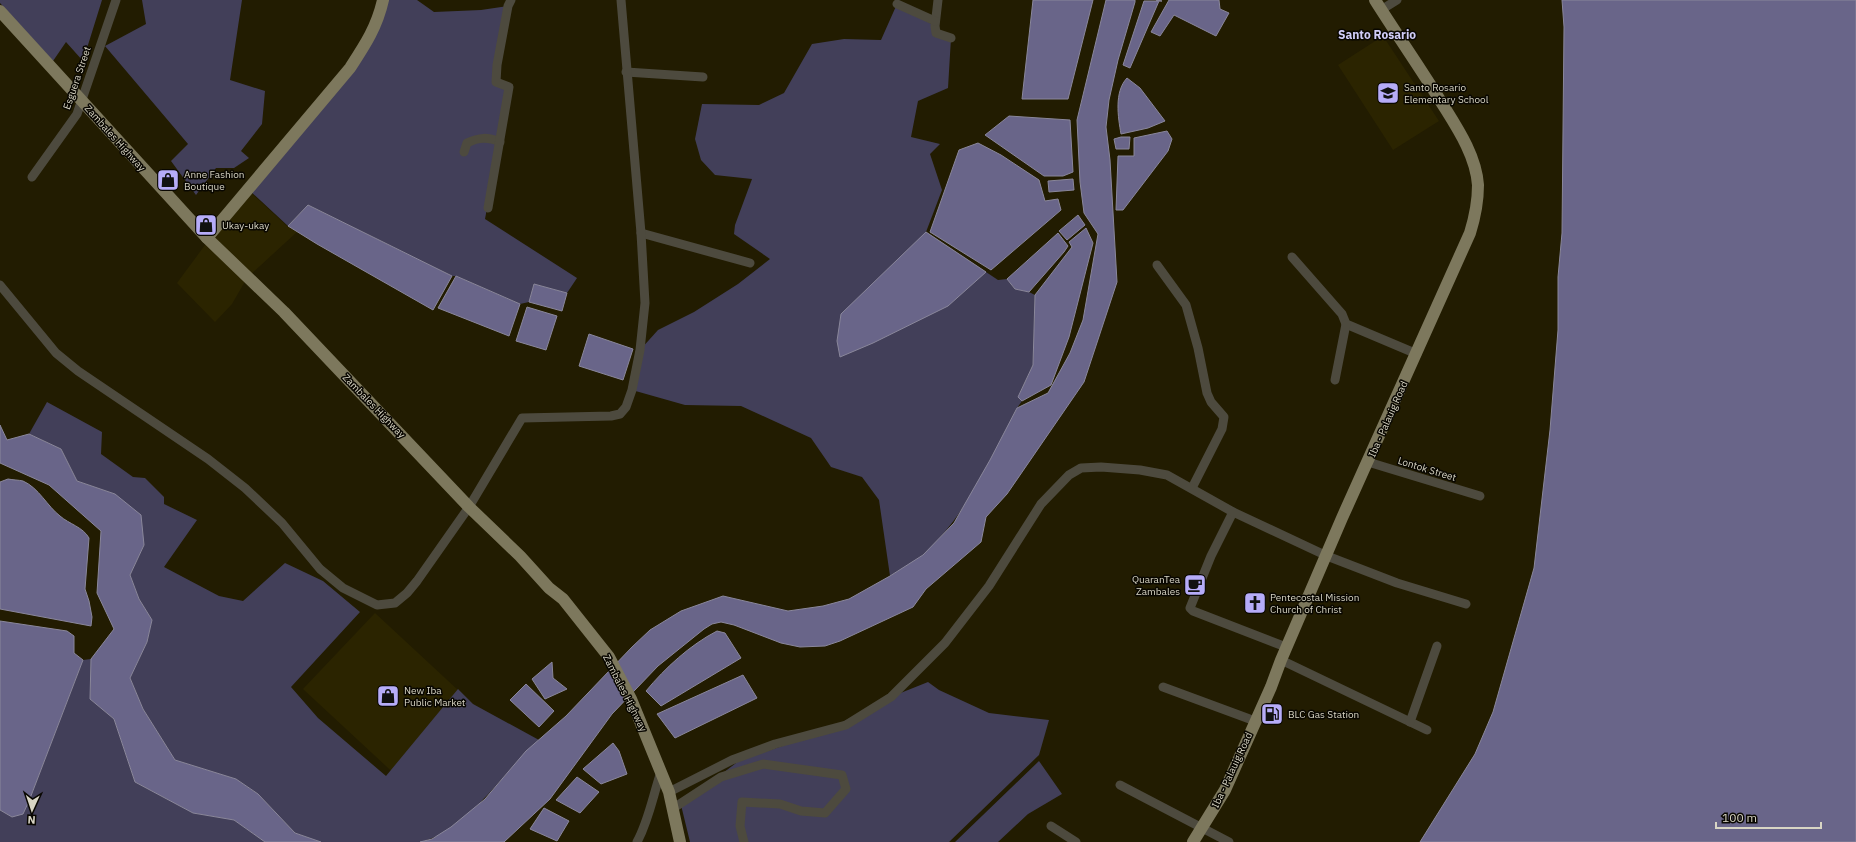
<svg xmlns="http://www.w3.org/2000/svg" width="1856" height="842" font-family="'IBM Plex Sans',sans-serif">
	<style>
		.built { fill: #2b2400 }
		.green { fill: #423f59 }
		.water { fill: #696589; stroke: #8a879b }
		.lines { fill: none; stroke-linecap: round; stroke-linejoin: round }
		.minor { stroke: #4d4a3e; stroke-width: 9 }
		.major { stroke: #7d785d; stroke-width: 12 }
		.labels { text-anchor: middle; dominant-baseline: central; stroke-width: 3; stroke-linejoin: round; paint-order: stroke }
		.street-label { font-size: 10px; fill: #d8d5c4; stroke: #090701 }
		.poi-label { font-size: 10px; fill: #d8d5c4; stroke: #090701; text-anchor: start }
		.quarter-label { font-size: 12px; font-weight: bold; fill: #d1cdf8; stroke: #090701 }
	</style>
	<rect width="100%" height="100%" fill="#221c01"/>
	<g class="built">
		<polygon points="1383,36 1439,121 1393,150 1338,65"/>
		<polygon points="248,190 287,226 297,232 249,276 209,237"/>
		<polygon points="208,241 247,278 232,304 215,322 177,283"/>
		<polygon points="375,613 473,704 401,780 303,689"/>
	</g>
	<g class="green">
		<polygon points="0,0 102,0 83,61 66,42 53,61 0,3"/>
		<polygon points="142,0 242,0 230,80 265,91 262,124 241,151 249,158 234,168 216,168 196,195 171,161 188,144 105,46 146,24"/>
		<polygon points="383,0 417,0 434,12 481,10 508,6 496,82 509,87 485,219 577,278 567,293 534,284 529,302 520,304 456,276 452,276 308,205 288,226 248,189 350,68"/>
		<path d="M897 4 935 26 951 38 948 88 918 101 911 137 940 144 930 154 942 190 926 232 998 280 1007 279 1015 289 1029 292 1035 295 1033 365 1018 397 1022 401 1017 408C996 455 962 520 923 555 914 563 901 569 890 576L879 500 862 477 831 467 811 438 741 406 685 405 632 390 640 350 658 330 694 312 738 284 770 259 734 234 735 225 752 179 715 175 701 160 695 139 702 104 759 105 784 93 812 44 844 39 881 40Z"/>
		<path d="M47 402 102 432 101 454 133 477 145 478 164 497V504L197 520 164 567 219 596 243 601 285 563 323 581 360 612 291 687 318 718 386 776 458 689 473 704 539 740C504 771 466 832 420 842H321L295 833 258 794 236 779 175 760 143 709 130 678 147 642 152 620 139 599 130 575 144 545 115 494 77 481 61 449 29 434Z"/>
		<polygon points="91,659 90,699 114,719 135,782 193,813 234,820 265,842 0,842 0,810 12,817 29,801 83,660"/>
		<polygon points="928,682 939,690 989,713 1049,720 1039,755 949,842 690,842 681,805 740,760 821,733 893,696"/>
		<polygon points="1039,761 1062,794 1028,814 998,842 955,842"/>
	</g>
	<g class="water">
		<polygon points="1033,0 1093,0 1068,99 1022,99"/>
		<polygon points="1106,0 1135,0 1135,2 1118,60 1109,100 1106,127 1110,160 1117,282 1084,382 1007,494 986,517 981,542 926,589 913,607 840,641 825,646 800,647 781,643 734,625 721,622 712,624 704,629 658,666 612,714 550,799 504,842 420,842 432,839 451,827 485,799 526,751 566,716 632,647 650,630 681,611 723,596 788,611 823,606 849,599 890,576 923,555 954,523 990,460 1017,408 1048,393 1070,353 1083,320 1098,234 1084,213 1080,182 1077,120"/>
		<polygon points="1156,0 1162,1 1159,1 1130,68 1123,65 1144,1 1158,1"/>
		<polygon points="1169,0 1219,0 1220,9 1229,13 1216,36 1174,15 1160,36 1151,32"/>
		<polygon points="1562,0 1856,0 1856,842 1420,842 1475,754 1493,712 1534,568 1550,430 1558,330 1558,277 1562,233 1564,27"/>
		<path d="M1127 78 1140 88 1165 121 1148 128 1121 134C1118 117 1114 92 1127 78Z"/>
		<polygon points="1009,116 1070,120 1073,172 1063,176 1044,176 985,135"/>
		<polygon points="1167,131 1172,139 1168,151 1123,210 1116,210 1118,156 1134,156 1134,138"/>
		<polygon points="1121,137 1130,137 1129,149 1116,149 1114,139"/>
		<polygon points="978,143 1001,155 1039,180 1045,201 1058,199 1061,210 991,270 930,232 959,150"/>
		<polygon points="1073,179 1074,190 1049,192 1048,181"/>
		<polygon points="308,205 452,276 433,310 317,244 288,226"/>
		<polygon points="1078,215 1085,225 1067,240 1059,231"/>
		<polygon points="1086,228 1093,243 1069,337 1051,385 1022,401 1018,397 1033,365 1035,295 1072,247 1069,242"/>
		<polygon points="926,232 986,272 948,306 873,343 840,357 837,341 841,314"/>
		<polygon points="1058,233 1068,246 1064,252 1029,292 1015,289 1007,279"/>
		<polygon points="456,276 520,304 509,336 438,308"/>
		<polygon points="534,284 567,293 562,311 529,302"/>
		<polygon points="527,307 557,316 546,350 516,341"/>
		<polygon points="589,334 633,349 623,380 579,366"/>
		<polygon points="0,425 7,440 29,434 61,449 77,481 115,494 141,515 144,545 130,575 139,599 152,620 147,642 130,678 143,709 175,760 236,779 258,794 295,833 321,842 265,842 234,820 193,813 135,782 114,719 90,699 91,659 114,629 97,593 101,531 49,485 0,463"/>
		<path d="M8 479C13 480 19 480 23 481 39 488 47 506 60 516 69 524 83 527 89 538L85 589 89 601 92 617 91 626 0 609V482Z"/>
		<polygon points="0,621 67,631 74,636 74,653 83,660 29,801 23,814 12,817 0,810"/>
		<path d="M717 631 725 633 741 658 661 706 646 691C665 668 690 645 717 631Z"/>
		<polygon points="552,662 553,678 567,689 545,699 532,679"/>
		<polygon points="743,675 757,698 675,738 657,714"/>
		<polygon points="526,684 554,711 539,727 510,700"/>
		<polygon points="613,743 619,751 627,774 601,784 583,769"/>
		<polygon points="577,777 599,792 580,813 556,800"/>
		<polygon points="544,808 569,821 557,841 530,829"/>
	</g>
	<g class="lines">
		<g class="minor">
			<polyline points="938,0 935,26 936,33 951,38"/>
			<polyline points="897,4 935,21"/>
			<polyline points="1381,10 1397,0"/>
			<polyline points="626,72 703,77"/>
			<path d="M464 152 467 143C479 137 488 137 500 142"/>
			<polyline points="32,177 77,114 116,0"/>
			<polyline points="488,208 508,93 509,87 496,82 497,65 508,6 511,0"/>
			<polyline points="641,233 750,263"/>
			<polyline points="1292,257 1342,314 1346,324 1417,354"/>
			<polyline points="1157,265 1186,305 1198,348 1207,393 1211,402 1224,417 1222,429 1192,488"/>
			<polyline points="0,285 56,353 78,371 208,459 245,488 282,523 320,569 343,588 377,605 395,603 407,593 417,581 469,507 522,418 611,416 620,414 626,407 632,390 640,350 645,303 641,233 621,0"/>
			<polyline points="1335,380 1346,324"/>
			<polyline points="1368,462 1480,496"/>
			<polyline points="1233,512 1211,556 1190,608 1193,611 1286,647"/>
			<polyline points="1281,660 1427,730"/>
			<polyline points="1163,687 1255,721"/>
			<polyline points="1410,722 1437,646"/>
			<polyline points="1120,785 1229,842"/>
			<polyline points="669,792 732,760 775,744 846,725 891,697 945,643 989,586 1041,504 1069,475 1081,468 1101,467 1140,470 1167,475 1233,512 1327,556 1397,583 1466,604"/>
			<polyline points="672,809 721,777 763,764 842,775 846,789 825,813 801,811 780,804 742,802 740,826 744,842"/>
			<polyline points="1051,826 1076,842"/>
			<path d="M637 842C649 820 653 795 661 772"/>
		</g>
		<g class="major">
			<polyline points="0,11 207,238 284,312 469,507 520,556 549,588 563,599 609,657 631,699 669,792 680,842"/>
			<path d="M207 238 350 68C365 45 377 27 383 0"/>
			<path d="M1193 842 1225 790 1271 687 1281 660 1342 518 1470 233C1475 217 1478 202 1478 185 1476 156 1458 129 1443 105 1421 69 1397 35 1375 0"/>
		</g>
	</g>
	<defs>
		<g id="school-square" transform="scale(1.15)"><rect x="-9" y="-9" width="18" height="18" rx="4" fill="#b6acf8" stroke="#090701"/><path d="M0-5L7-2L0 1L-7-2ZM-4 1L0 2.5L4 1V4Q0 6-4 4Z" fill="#111"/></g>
		<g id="shop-square" transform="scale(1.15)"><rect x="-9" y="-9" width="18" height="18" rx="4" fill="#b6acf8" stroke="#090701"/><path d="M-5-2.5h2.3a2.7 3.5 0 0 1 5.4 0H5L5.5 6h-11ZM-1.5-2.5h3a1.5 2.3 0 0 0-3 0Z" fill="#111"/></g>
		<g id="cafe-square" transform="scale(1.15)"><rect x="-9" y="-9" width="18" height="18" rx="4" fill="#b6acf8" stroke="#090701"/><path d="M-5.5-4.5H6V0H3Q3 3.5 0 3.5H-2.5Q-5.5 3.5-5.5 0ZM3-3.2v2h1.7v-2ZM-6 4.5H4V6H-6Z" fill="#111"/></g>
		<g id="church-square" transform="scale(1.15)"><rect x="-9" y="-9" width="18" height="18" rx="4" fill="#b6acf8" stroke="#090701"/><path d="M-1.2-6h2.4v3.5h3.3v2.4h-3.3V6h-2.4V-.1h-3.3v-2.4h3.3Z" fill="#111"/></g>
		<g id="fuel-square" transform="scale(1.15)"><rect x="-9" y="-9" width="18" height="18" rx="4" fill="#b6acf8" stroke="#090701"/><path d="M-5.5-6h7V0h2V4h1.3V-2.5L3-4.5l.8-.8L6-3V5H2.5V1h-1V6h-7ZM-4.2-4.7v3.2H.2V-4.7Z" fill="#111"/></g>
	</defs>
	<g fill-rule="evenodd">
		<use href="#school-square" x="1388" y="93"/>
		<use href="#shop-square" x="168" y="180"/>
		<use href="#shop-square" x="206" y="225"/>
		<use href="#cafe-square" x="1195" y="585"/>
		<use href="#church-square" x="1255" y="603"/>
		<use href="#shop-square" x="388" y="696"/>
		<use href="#fuel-square" x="1272" y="714"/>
	</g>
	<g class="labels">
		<g class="street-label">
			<text transform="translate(77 78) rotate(-71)">Esguera Street</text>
			<text transform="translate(115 138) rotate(48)">Zambales Highway</text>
			<text transform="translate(374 406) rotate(46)">Zambales Highway</text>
			<text transform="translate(1388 419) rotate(-66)">Iba - Palauig Road</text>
			<text transform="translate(1427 469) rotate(17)">Lontok Street</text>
			<text transform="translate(625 693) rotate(63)">Zambales Highway</text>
			<text transform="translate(1232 770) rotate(-65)">Iba - Palauig Road</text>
		</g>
		<g class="poi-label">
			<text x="1404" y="87">Santo Rosario<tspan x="1404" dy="12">Elementary School</tspan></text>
			<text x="184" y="174">Anne Fashion<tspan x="184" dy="12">Boutique</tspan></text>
			<text x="222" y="225">Ukay-ukay</text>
			<text x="1180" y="579" text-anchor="end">QuaranTea<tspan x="1180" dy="12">Zambales</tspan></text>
			<text x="1270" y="597">Pentecostal Mission<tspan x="1270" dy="12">Church of Christ</tspan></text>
			<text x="404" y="690">New Iba<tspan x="404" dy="12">Public Market</tspan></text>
			<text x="1288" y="714">BLC Gas Station</text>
		</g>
		<g class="quarter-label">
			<text x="1377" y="34">Santo Rosario</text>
		</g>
	</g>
	<g transform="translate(32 810) rotate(183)" stroke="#090701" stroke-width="3" paint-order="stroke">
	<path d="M0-3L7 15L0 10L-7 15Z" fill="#d8d5c4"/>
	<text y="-6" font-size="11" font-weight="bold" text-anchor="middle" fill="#d8d5c4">N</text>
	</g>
	<path d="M1716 822v6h105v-6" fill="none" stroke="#d8d5c4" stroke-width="2"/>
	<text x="1722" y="822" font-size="12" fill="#d8d5c4" stroke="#090701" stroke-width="3" paint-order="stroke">100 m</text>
</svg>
